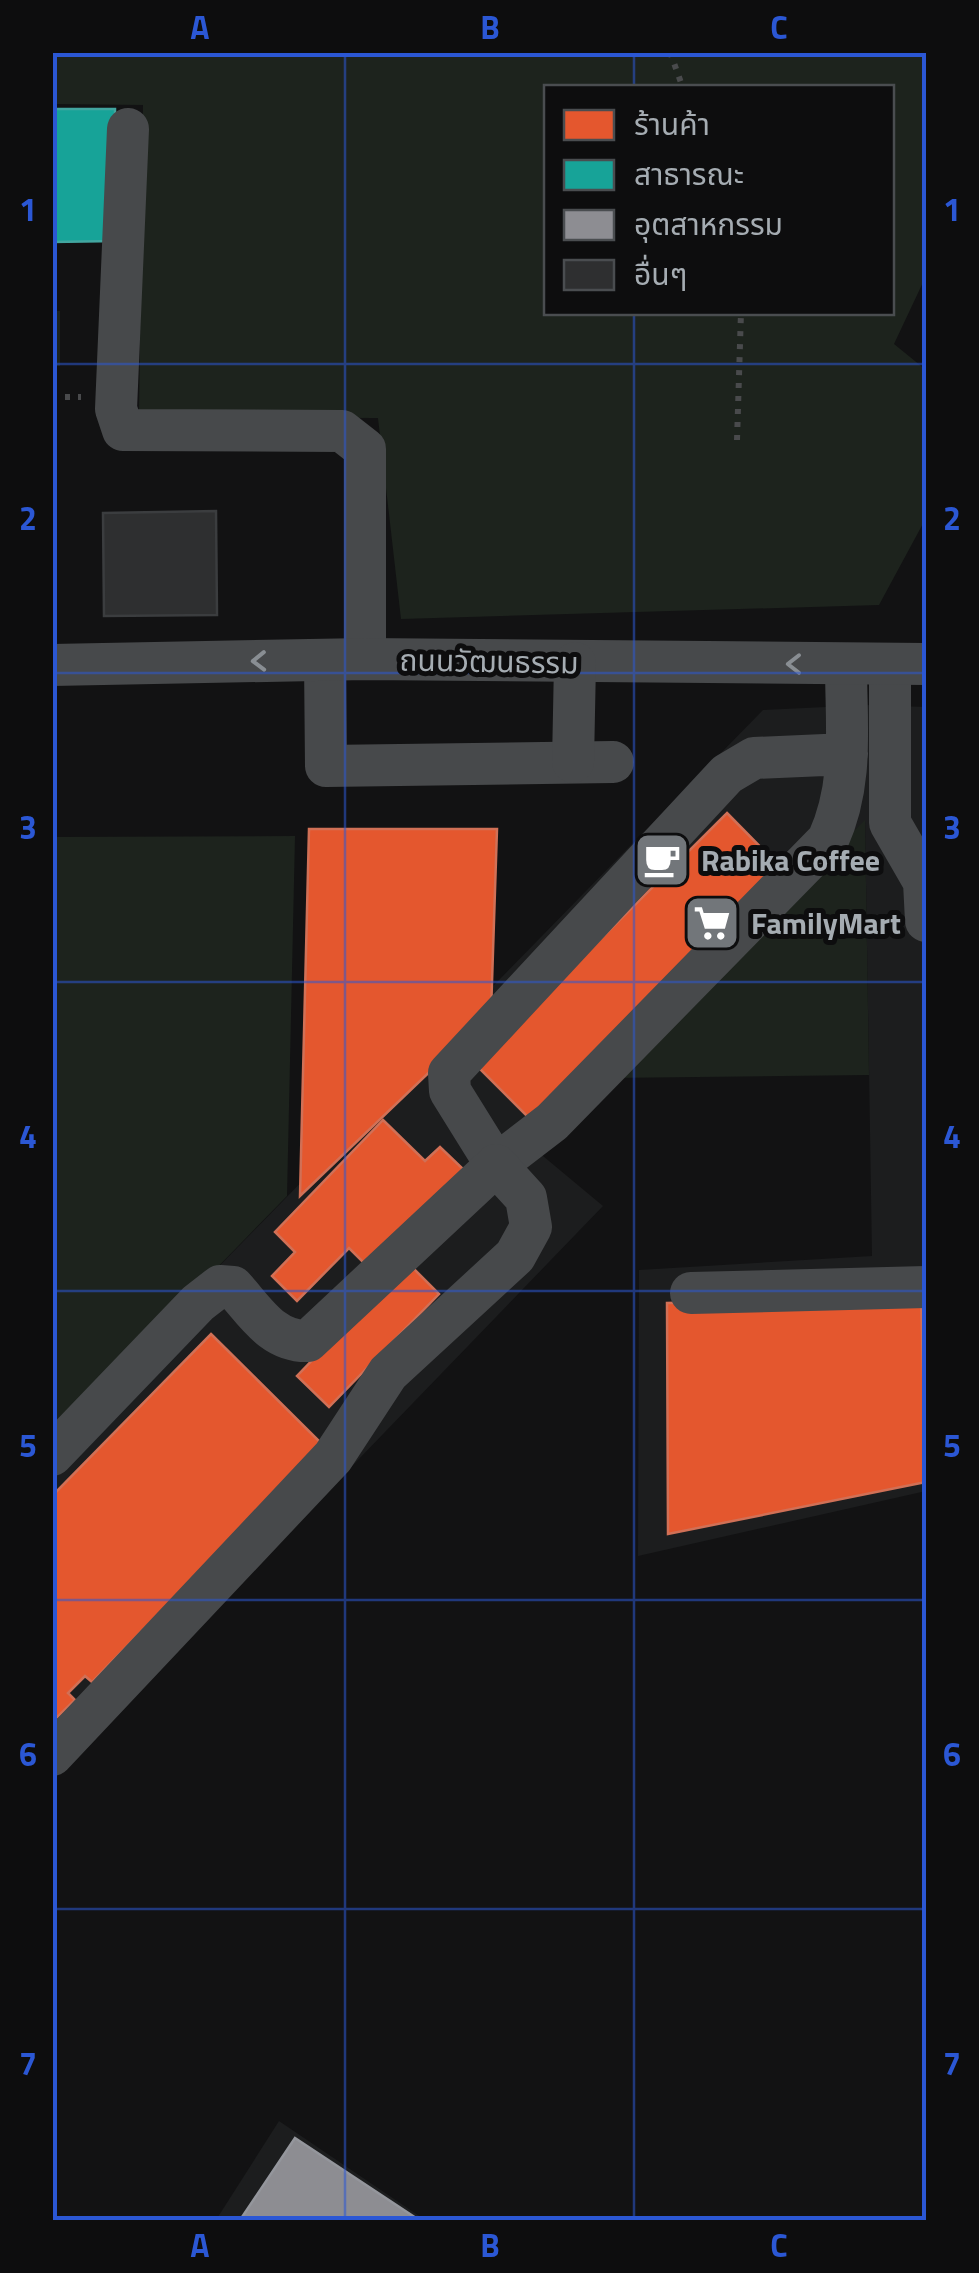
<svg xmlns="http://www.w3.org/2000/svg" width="979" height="2273" font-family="'Titillium Web','Noto Sans Thai',sans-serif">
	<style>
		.built { fill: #1c1d1e }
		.green { fill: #1d231d; fill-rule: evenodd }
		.shops { fill: #e4572e; stroke: #d17056; stroke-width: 2.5 }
		.public { fill: #17a398; stroke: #42a6a0; stroke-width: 2.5 }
		.industry { fill: #8d8d92; stroke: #94969c; stroke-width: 2.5 }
		.building { fill: #2e2f30; stroke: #3b3d3f; stroke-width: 2.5 }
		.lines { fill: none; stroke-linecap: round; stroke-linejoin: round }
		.path { stroke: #494a4c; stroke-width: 6; stroke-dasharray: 5 8; stroke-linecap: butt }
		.minor { stroke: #47494b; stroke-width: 42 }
		.oneway { stroke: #898e93 }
		.grid { fill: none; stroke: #2b57d4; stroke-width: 2.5; stroke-opacity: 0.55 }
		.labels { text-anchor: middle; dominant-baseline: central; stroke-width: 10; stroke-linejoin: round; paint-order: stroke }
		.street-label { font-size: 30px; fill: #a5acb2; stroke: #0d0d0e }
		.poi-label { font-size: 30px; font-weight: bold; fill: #a5acb2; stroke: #0d0d0e; text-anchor: start }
		.neatline { fill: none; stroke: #2b57d4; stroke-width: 4 }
		.grid-label { font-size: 32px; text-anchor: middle; font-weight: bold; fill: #2b57d4 }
	</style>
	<rect width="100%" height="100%" fill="#121213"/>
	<g class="built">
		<polygon points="867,705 926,707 926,1491 638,1556 639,1270 872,1256 865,821 537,1151 603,1206 53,1776 53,1436 763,710"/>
		<polygon points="279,2121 425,2220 216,2220"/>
	</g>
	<g class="green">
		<path d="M53 53H926V276L894 344 926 370V518L879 605 401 619 378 418 139 417 143 105 53 104ZM546 88H892V312H546Z"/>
		<rect x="53" y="311" width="7" height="55"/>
		<polygon points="865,820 869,1075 608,1078"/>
		<polygon points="295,836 287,1196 53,1436 53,837"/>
	</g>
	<g class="shops">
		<polygon points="727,813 786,873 535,1124 475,1064"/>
		<polygon points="309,829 497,829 491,1013 300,1196"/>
		<polygon points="383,1120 425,1161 440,1147 463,1169 368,1267 349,1248 297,1301 272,1276 295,1252 275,1232"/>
		<polygon points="407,1262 439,1294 329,1407 297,1376"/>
		<polygon points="921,1297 926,1482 668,1534 667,1303"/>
		<polygon points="211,1334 323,1445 92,1682 85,1676 68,1693 75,1700 52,1722 52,1496"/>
	</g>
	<polygon class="public" points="52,109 115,109 116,241 52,242"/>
	<polygon class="industry" points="295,2138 419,2220 240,2220"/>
	<polygon class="building" points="216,511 217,615 104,616 103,513"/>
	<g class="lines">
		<g class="path">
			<polyline points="670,52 683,88"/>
			<polyline points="52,397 81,397"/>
			<polyline points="737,440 741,312"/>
		</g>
		<g class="minor">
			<polyline points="128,129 116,409 123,430 342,431 365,449 365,659"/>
			<polyline points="325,660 326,766 613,762"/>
			<path d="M846 664C846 726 854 783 828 840L552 1122 496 1165 450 1091 449 1073 727 774 754 758 847 754"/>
			<polyline points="890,664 890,823 924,882 926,921"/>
			<polyline points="52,665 365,659 926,664"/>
			<polyline points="573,762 575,663"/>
			<polyline points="691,1293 926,1287"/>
			<path d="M52 1455 198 1303 220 1286 233 1287C255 1311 272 1342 308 1341L496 1165 526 1198 531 1227 515 1256 388 1373 333 1457 52 1755"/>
		</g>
	</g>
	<defs><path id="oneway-chevron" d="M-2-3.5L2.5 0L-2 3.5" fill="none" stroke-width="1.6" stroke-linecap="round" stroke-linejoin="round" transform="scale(2.5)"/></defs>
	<g class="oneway">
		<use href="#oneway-chevron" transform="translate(259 661) rotate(179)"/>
		<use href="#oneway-chevron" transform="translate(794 664) rotate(-180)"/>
	</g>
	<path class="grid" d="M345 52V2220M634 52V88M634 312V2220M52 364H926M52 673H926M52 982H926M52 1291H926M52 1600H926M52 1909H926"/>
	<defs>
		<g id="cafe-square" transform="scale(2.875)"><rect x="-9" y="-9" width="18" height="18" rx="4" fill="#72767a" stroke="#0d0d0e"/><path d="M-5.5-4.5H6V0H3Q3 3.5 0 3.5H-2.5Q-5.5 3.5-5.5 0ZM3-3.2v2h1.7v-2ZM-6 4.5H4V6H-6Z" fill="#fff"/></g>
		<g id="supermarket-square" transform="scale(2.875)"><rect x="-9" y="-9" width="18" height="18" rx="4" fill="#72767a" stroke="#0d0d0e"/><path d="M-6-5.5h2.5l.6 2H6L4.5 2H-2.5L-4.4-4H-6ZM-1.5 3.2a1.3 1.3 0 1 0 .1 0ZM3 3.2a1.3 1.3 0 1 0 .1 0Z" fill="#fff"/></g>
	</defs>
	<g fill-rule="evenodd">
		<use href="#cafe-square" x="662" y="860"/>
		<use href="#supermarket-square" x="712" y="923"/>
	</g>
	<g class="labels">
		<g class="street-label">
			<text transform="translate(489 661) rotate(1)">ถนนวัฒนธรรม</text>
		</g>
		<g class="poi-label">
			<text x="701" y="860">Rabika Coffee</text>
			<text x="751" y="923">FamilyMart</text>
		</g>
	</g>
	<rect width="979" height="2273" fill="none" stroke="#0d0d0e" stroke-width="110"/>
	<rect x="544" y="85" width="350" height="230" fill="#0d0d0e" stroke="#4a4d50" stroke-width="2.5"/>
	<rect x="564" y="110" width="50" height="30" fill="#e4572e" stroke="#4a4d50" stroke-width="2.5"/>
	<text x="634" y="135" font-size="30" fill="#a5acb2">ร้านค้า</text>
	<rect x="564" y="160" width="50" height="30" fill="#17a398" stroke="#4a4d50" stroke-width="2.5"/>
	<text x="634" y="185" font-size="30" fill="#a5acb2">สาธารณะ</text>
	<rect x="564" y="210" width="50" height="30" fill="#8d8d92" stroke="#4a4d50" stroke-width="2.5"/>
	<text x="634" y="235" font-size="30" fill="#a5acb2">อุตสาหกรรม</text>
	<rect x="564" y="260" width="50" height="30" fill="#2e2f30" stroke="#4a4d50" stroke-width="2.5"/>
	<text x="634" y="285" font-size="30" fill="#a5acb2">อื่นๆ</text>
	<rect x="55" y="55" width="869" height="2163" class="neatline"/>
	<g class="grid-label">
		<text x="200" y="39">A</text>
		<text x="490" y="39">B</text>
		<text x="779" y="39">C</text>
		<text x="28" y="221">1</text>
		<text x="952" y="221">1</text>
		<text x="28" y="530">2</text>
		<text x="952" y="530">2</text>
		<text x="28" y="839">3</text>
		<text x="952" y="839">3</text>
		<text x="28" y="1148">4</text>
		<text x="952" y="1148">4</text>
		<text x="28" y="1457">5</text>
		<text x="952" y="1457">5</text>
		<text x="28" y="1766">6</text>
		<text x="952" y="1766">6</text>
		<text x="28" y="2075">7</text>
		<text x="952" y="2075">7</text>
		<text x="200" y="2257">A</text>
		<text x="490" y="2257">B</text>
		<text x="779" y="2257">C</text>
	</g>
</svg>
